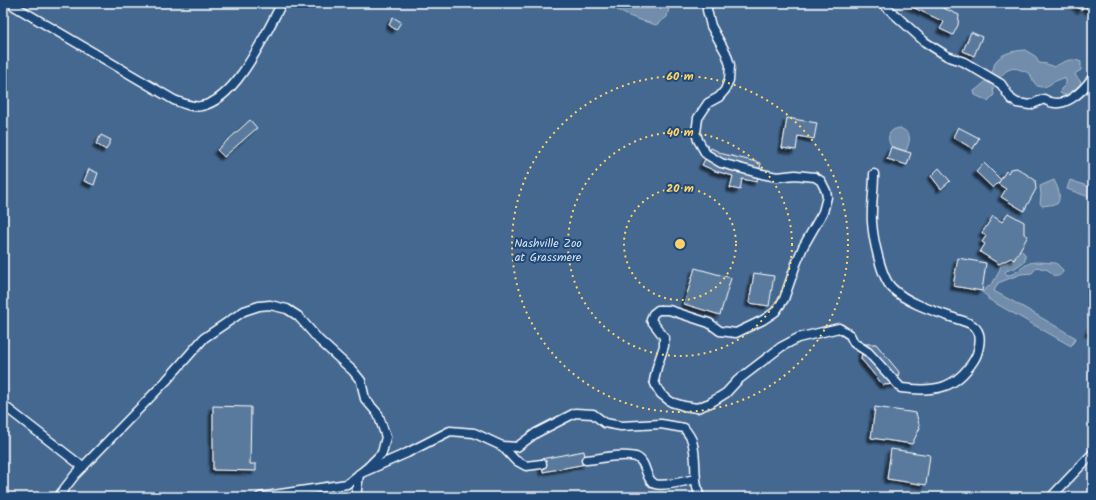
<svg xmlns="http://www.w3.org/2000/svg" width="1096" height="500" font-family="Kalam,sans-serif">
	<style>
		.green { fill: #446890; stroke: #a2b4c8 }
		.water { fill: #718dab; stroke: #aabbcd }
		.building { fill: #5a7a9d; stroke: #fff; filter: url(#shadow) }
		.lines { fill: none; stroke-linecap: round; stroke-linejoin: round }
		.lane-casing { stroke: #fff; stroke-width: 11 }
		.lane { stroke: #1f4a7a; stroke-width: 8 }
		.ring { fill: none; stroke: #ffd166; stroke-width: 2; stroke-dasharray: 2 4 }
		.labels { text-anchor: middle; dominant-baseline: central; stroke-width: 4; stroke-linejoin: round; paint-order: stroke }
		.park-label { font-size: 12px; fill: #dae1e9; stroke: #1f4a7a }
		.centre { fill: #ffd166; stroke: #1f4a7a; stroke-width: 2 }
		.ring-label { font-size: 12px; text-anchor: middle; font-weight: bold; fill: #ffd166; stroke: #1f4a7a; stroke-width: 4; stroke-linejoin: round; paint-order: stroke }
	</style>
	<defs>
		<filter id="shadow"><feDropShadow dx="-3.5" dy="3.5" stdDeviation="1" flood-color="#0009"/></filter>
	</defs>
	<rect width="100%" height="100%" fill="#28517f"/>
	<filter id="ink" filterUnits="userSpaceOnUse"><feTurbulence type="fractalNoise" baseFrequency=".025" numOctaves="2"/><feDisplacementMap in="SourceGraphic" scale="8" xChannelSelector="R" yChannelSelector="G"/><feConvolveMatrix kernelMatrix="1 2 1 2 8 2 1 2 1" color-interpolation-filters="sRGB"/></filter>
	<g filter="url(#ink)">
		<rect class="green" x="3" y="3" width="1090" height="494"/>
		<g class="water">
			<path d="M609 3H670L667 17 656 25C641 20 619 15 609 3Z"/>
			<path d="M1025 50 1035 56 1039 63 1047 64 1054 67C1063 62 1071 57 1081 62V70L1076 73 1075 75 1081 82C1078 88 1070 94 1063 95L1060 93 1061 89 1066 84V81L1065 78C1055 79 1047 88 1042 87 1034 87 1033 79 1030 74 1027 72 1024 71 1021 70 1007 64 1000 77 993 88L994 95 988 101 975 95 974 91C981 86 989 79 993 70 994 67 994 64 996 61 1003 52 1015 51 1025 50Z"/>
			<path d="M900 128C913 134 910 140 906 151L891 146C886 137 889 129 900 128Z"/>
			<path d="M1054 180C1058 188 1062 196 1057 204L1042 206 1040 203 1041 195 1040 186Z"/>
			<polygon points="1070,180 1093,188 1093,200 1089,197 1067,189"/>
			<path d="M1020 249 1025 254V261L1015 268 1006 271 1005 272 1007 275C1016 275 1022 266 1030 263 1035 261 1050 263 1056 263L1063 270V272C1057 280 1053 275 1048 270L1037 267 1032 273 1021 274 998 283 994 291 1023 307 1076 338 1071 346 988 299V297L982 292C993 283 997 279 1001 265L1014 260Z"/>
		</g>
		<g class="building">
			<polygon points="907,3 932,3 959,15 958,25 953,35 940,29 944,22 906,4"/>
			<polygon points="1072,3 1093,3 1093,13 1084,6 1081,10"/>
			<polygon points="393,17 401,22 396,30 389,25"/>
			<polygon points="971,32 982,37 974,56 963,51"/>
			<polygon points="787,118 817,123 814,139 798,136 796,150 782,148"/>
			<polygon points="250,120 257,128 224,157 217,150"/>
			<polygon points="958,127 979,138 973,149 953,137"/>
			<polygon points="101,135 111,140 106,150 96,144"/>
			<polygon points="891,147 911,153 907,165 887,159"/>
			<polygon points="711,148 723,154 761,163 757,182 742,179 740,190 730,188 733,176 715,171 702,165"/>
			<polygon points="984,163 1001,180 993,188 976,172"/>
			<polygon points="939,168 950,181 941,189 931,176"/>
			<polygon points="1017,168 1035,180 1036,189 1024,211 1001,197 1006,189 998,184 1006,171 1008,173 1010,169"/>
			<polygon points="89,169 98,173 94,185 84,181"/>
			<polygon points="1008,213 1024,222 1024,234 1028,236 1014,260 1011,258 999,264 980,252 985,244 982,242 986,236 982,233 993,216 1002,222"/>
			<polygon points="958,258 986,263 982,291 953,286"/>
			<polygon points="695,268 731,278 720,315 684,304"/>
			<polygon points="754,273 774,276 769,306 749,303"/>
			<polygon points="1093,324 1093,335 1088,332"/>
			<polygon points="863,344 876,344 899,372 897,384 883,385 861,359"/>
			<polygon points="213,406 251,407 250,464 256,464 256,471 213,470"/>
			<polygon points="875,407 916,413 920,428 912,444 871,438"/>
			<polygon points="891,449 930,455 926,485 887,479"/>
			<polygon points="584,451 586,464 543,472 541,459"/>
		</g>
		<g class="lines">
			<g class="lane-casing">
				<g id="lane">
					<path d="M9 3 174 100C182 103 193 108 201 106 237 100 266 32 282 3"/>
					<path d="M708 3 707 10 711 26 726 53 730 65 729 80 725 90 719 97 708 103 698 118 696 133 698 140 706 154 721 163 762 174 777 177 795 175 815 177 821 181 826 191 827 197 823 212 803 247 796 264 784 299 775 312 763 320 736 333 720 331 709 323 669 310H658L653 314 651 320 664 337V346L657 367 654 381 657 388 661 394 671 402 684 406 697 408 710 403 726 393 738 380 781 347 798 338 839 328 850 335 854 343 868 352 901 388C934 392 955 390 974 360 978 354 981 341 979 334 976 324 966 322 957 319 937 312 908 304 892 288 881 278 873 238 872 222 871 207 874 189 874 174"/>
					<path d="M882 3 925 42 947 56 964 62 1001 84 1011 99 1017 103 1030 105 1044 99C1063 112 1083 91 1093 77"/>
					<polyline points="3,405 83,467"/>
					<polyline points="502,446 515,460 526,466 542,464"/>
					<path d="M586 460C599 459 623 453 636 457 648 462 644 479 655 484 664 487 686 481 695 479"/>
					<polyline points="58,497 75,475 166,381 204,338 244,311 259,306 270,305 287,309 298,316 319,340 353,371 361,381 365,399 378,414 386,437 382,453 368,467 347,484 260,497"/>
					<path d="M356 497 359 474 407 453 450 431 474 433 502 446 517 447 536 433 575 413 593 414 605 423 621 426 661 424 684 428C687 432 691 437 692 441 698 461 692 478 700 497"/>
					<polyline points="1051,497 1093,453"/>
				</g>
			</g>
			<use href="#lane" class="lane"/>
		</g>
	</g>
	<g class="ring">
		<circle cx="680" cy="244" r="56"/>
		<circle cx="680" cy="244" r="112"/>
		<circle cx="680" cy="244" r="168"/>
	</g>
	<g class="labels">
		<g class="park-label">
			<text x="548" y="243">Nashville Zoo<tspan x="548" dy="14">at Grassmere</tspan></text>
		</g>
	</g>
	<circle cx="680" cy="244" r="6" class="centre"/>
	<g class="ring-label">
		<text x="680" y="80">60 m</text>
		<text x="680" y="136">40 m</text>
		<text x="680" y="192">20 m</text>
	</g>
	<rect width="1096" height="500" fill="none" stroke="#1f4a7a" stroke-width="16"/>
	<rect x="8" y="8" width="1080" height="484" fill="none" stroke="#fff" stroke-width="1.5" filter="url(#ink)"/>
</svg>
